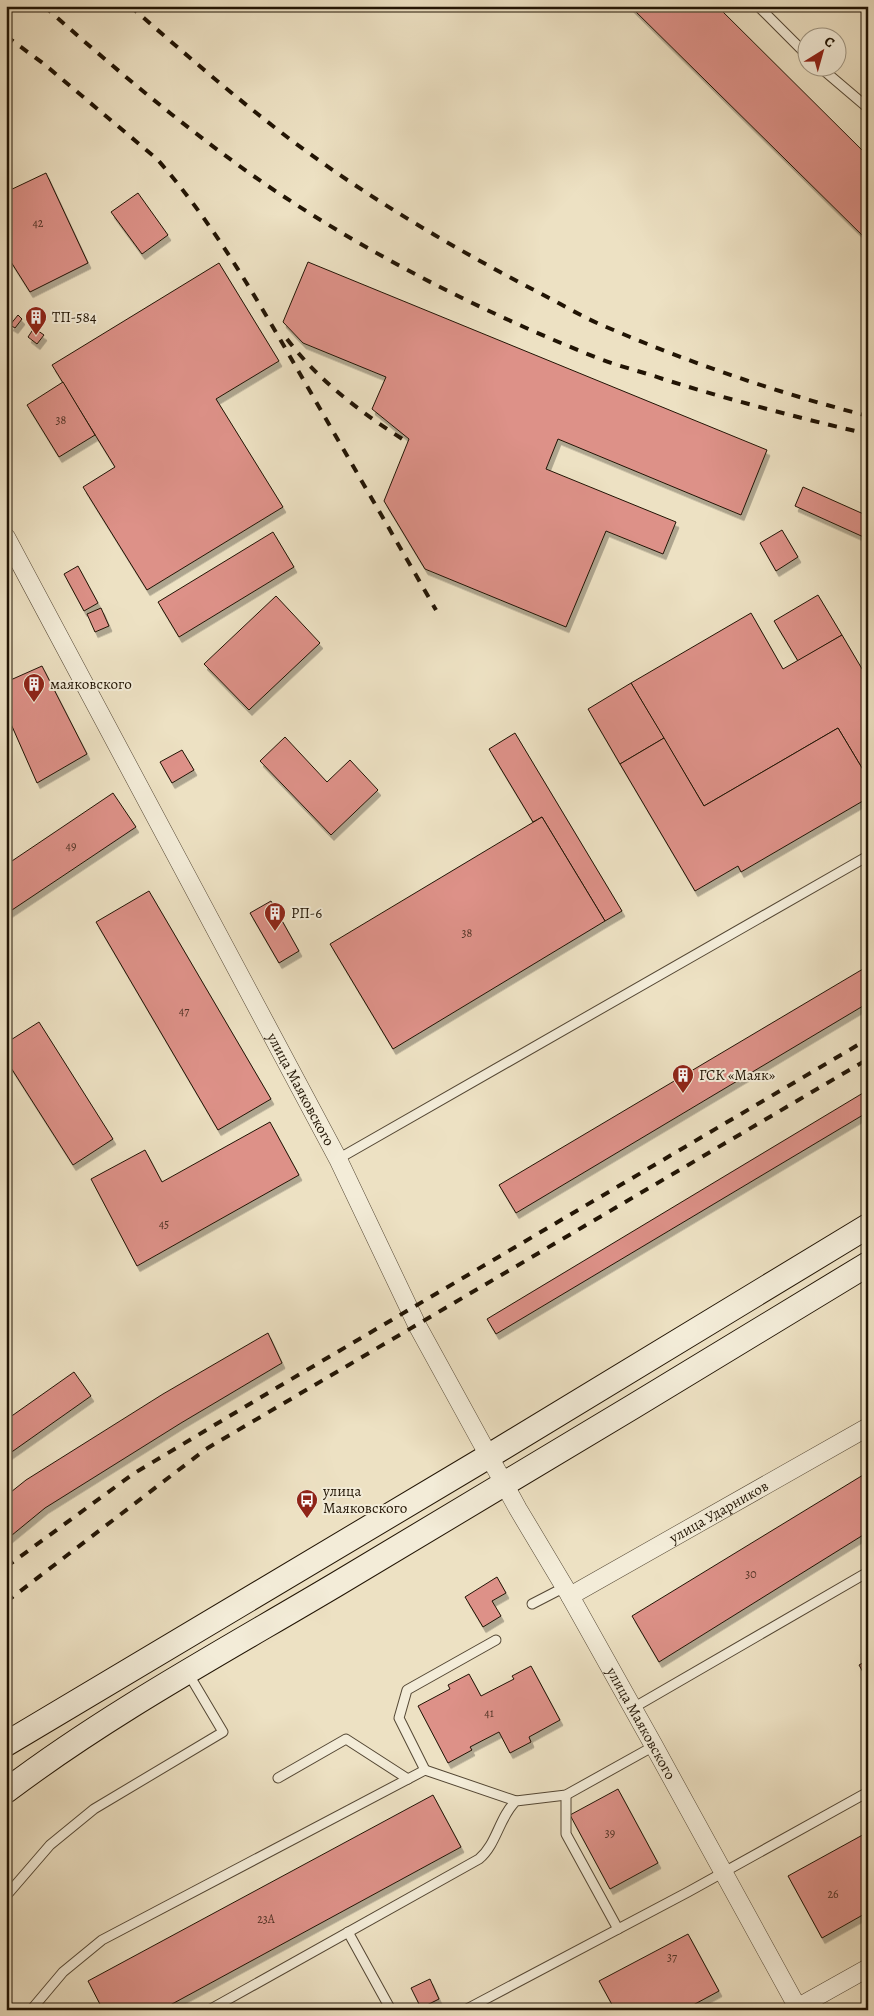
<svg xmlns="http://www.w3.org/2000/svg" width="874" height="2016" font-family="Alegreya,serif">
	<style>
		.building { fill: #dd9188; stroke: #211404; filter: url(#shadow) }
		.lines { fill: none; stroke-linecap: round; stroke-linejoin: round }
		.lane-casing { stroke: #544734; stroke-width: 11 }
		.street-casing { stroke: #544734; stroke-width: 19 }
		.secondary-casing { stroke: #211404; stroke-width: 26 }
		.lane { stroke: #f3ecd8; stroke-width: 9 }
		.street { stroke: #f3ecd8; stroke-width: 18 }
		.secondary { stroke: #f3ecd8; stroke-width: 24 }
		.rail { stroke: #211404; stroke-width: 4; stroke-dasharray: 9 9; stroke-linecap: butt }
		.labels { text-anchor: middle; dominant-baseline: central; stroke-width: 4; stroke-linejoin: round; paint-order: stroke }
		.number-label { font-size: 12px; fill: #503325 }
		.poi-label { font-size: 15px; fill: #211404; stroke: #f3ecd8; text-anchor: start }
		.street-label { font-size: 15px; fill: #211404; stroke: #f3ecd8 }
	</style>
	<defs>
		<filter id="shadow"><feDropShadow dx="3" dy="5.5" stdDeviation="0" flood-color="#0004"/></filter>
	</defs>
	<rect width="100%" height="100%" fill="#ede1c3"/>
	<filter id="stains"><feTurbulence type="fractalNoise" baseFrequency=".004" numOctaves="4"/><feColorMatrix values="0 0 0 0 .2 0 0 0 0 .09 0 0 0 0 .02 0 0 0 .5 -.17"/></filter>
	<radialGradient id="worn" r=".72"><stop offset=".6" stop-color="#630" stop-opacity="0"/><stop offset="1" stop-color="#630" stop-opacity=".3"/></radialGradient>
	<g class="building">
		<polygon points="630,6 717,6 868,156 868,241"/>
		<polygon points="46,173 88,263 30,292 6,254 6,192"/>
		<polygon points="138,193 168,235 142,254 111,212"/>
		<polygon points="308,262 767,450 741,515 558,439 546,469 676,522 663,554 606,531 566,627 425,569 384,501 409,439 372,409 386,377 303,343 283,322"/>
		<polygon points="219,263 279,361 216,399 283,507 147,590 83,487 115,467 52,365"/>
		<polygon points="18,315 22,319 15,328 10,325"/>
		<polygon points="34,328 44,335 37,344 28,337"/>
		<polygon points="63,382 95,435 59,457 27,405"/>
		<polygon points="803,487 868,516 868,539 795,506"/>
		<polygon points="782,530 798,557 776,571 760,543"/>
		<polygon points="273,532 294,567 179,637 158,602"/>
		<polygon points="78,566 98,603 84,611 64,574"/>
		<polygon points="818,595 842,635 798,661 774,621"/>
		<polygon points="276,596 320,643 249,710 204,664"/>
		<polygon points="101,608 109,626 95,632 87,614"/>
		<polygon points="751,613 783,669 842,635 868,679 868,778 838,728 704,806 631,683"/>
		<polygon points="42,666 87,754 37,783 11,724 6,727 6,682"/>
		<polygon points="631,683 664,738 620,764 588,709"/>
		<polygon points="838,728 868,778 868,798 741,872 738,866 695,891 620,764 664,738 704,806"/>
		<polygon points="515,733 622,911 605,921 542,817 533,822 489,749"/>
		<polygon points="285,737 327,782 350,760 378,790 331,835 260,761"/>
		<polygon points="182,750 194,770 172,783 160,762"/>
		<polygon points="113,793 136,827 6,914 6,865"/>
		<polygon points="542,817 605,921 393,1049 330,944"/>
		<polygon points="149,891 271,1099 218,1130 96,922"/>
		<polygon points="271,901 299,951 279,963 250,913"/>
		<polygon points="868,966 868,1003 516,1213 499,1185"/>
		<polygon points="39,1022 113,1139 73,1165 6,1060 6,1043"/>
		<polygon points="868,1090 868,1112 496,1334 487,1319"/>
		<polygon points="270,1122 299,1175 137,1266 91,1179 145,1150 162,1182"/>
		<polygon points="268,1333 282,1363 181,1423 45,1508 6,1540 6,1496 26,1480 163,1394"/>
		<polygon points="74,1372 91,1396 6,1456 6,1420"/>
		<polygon points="868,1472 868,1532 659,1662 632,1616"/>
		<polygon points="497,1577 506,1593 492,1601 501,1616 483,1627 465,1597"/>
		<polygon points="868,1660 868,1681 859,1665"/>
		<polygon points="531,1666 560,1720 529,1737 531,1742 510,1753 499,1732 470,1747 472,1750 448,1763 418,1706 450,1689 448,1685 469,1674 481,1696 514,1679 512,1676"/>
		<polygon points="618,1789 658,1863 610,1889 570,1815"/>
		<polygon points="433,1795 461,1847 161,2010 103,2010 88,1981"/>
		<polygon points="868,1832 868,1912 822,1938 788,1876"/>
		<polygon points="688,1934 719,1991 684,2010 615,2010 599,1981"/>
		<polygon points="430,1979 439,1999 421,2008 411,1988"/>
	</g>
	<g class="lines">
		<g class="lane-casing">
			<g id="lane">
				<polyline points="758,6 806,54"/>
				<polyline points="821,68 868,108"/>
				<polyline points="338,1159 868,856"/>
				<polyline points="532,1604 565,1587"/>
				<polyline points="633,1708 868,1572"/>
				<polyline points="425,1770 399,1718 407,1690 496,1640"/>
				<polyline points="278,1778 346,1739 408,1779"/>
				<polyline points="566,1795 566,1834 618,1929"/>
				<polyline points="6,1896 50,1845 94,1809 223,1732 188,1673"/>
				<polyline points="348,1932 391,2010"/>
				<polyline points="31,2010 63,1972 102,1940 425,1770 516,1801"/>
				<path d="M209 2010 479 1859C497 1844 499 1817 516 1801L566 1795 654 1746"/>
				<polyline points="465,2010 688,1892 868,1792"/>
			</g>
		</g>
		<g class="street-casing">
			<g id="street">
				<path id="s1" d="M6 537 338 1159 417 1325 518 1509 570 1596 654 1746 799 2010"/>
				<path id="s2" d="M570 1596 868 1427"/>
				<polyline points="793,2010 868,1968"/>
			</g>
		</g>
		<g class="secondary-casing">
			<g id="secondary">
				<polyline points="6,1744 489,1456 868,1226"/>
				<path d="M6 1791C109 1713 226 1650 337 1584 514 1478 692 1372 868 1264"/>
			</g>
		</g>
		<use href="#lane" class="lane"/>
		<use href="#street" class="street"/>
		<use href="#secondary" class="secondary"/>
		<g class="rail">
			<path d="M44 6C115 69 187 130 265 184 368 254 480 311 595 357 617 366 640 371 663 379 730 400 799 418 868 434"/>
			<path d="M130 6C184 53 238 100 295 143 369 198 450 246 532 289 556 301 580 316 604 326 690 363 778 393 868 416"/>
			<path d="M6 36 44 64 157 159C217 227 262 308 307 386 350 461 393 535 436 610"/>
			<path d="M287 339C318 380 360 412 404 440"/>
			<polyline points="6,1567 133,1474 278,1387 868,1039"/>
			<polyline points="6,1602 206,1449 868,1059"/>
		</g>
	</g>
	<defs>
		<g id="building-pin" transform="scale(1.125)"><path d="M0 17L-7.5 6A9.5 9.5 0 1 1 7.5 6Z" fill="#8f2418" stroke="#f3ecd8"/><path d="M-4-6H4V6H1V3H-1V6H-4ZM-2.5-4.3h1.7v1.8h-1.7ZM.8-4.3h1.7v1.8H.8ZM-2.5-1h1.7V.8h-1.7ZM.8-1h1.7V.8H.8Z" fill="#fff"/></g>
		<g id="bus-pin" transform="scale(1.125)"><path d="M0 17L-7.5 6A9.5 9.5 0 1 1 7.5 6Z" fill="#8f2418" stroke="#f3ecd8"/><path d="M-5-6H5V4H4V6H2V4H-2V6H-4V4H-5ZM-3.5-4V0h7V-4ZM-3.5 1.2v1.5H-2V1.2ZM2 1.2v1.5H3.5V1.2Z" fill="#fff"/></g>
	</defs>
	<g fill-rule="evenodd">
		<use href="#building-pin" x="36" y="317"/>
		<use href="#building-pin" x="34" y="684"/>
		<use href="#building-pin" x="275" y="913"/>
		<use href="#building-pin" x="683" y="1075"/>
		<use href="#bus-pin" x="307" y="1500"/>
	</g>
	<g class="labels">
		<g class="number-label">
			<text x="38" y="223">42</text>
			<text x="61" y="420">38</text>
			<text x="71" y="846">49</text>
			<text x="467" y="933">38</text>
			<text x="184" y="1011">47</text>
			<text x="164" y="1224">45</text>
			<text x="751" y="1574">30</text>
			<text x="489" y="1713">41</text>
			<text x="610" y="1833">39</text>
			<text x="833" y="1894">26</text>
			<text x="266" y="1919">23А</text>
			<text x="672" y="1957">37</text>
		</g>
		<g class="poi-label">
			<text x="52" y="317">ТП-584</text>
			<text x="50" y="684">маяковского</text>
			<text x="291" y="913">РП-6</text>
			<text x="699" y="1075">ГСК «Маяк»</text>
			<text x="323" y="1491">улица<tspan x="323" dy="17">Маяковского</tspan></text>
		</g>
		<g class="street-label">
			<text stroke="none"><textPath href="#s1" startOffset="626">улица Маяковского</textPath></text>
			<text stroke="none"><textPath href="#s2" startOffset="171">улица Ударников</textPath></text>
			<text stroke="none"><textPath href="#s1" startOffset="1346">улица Маяковского</textPath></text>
		</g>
	</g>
	<rect width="874" height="2016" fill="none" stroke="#ede1c3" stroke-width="25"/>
	<rect x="8" y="8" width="859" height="2001" fill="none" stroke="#211404" stroke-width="2.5"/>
	<rect x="12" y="12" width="849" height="1991" fill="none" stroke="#211404"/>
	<g transform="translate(822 52) rotate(37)"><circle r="24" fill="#f3ecd8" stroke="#9f9683"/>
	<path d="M0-4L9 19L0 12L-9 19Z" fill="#8f2418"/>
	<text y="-8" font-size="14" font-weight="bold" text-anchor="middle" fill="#211404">С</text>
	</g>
	<rect width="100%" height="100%" filter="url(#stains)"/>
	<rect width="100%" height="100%" fill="url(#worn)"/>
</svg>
